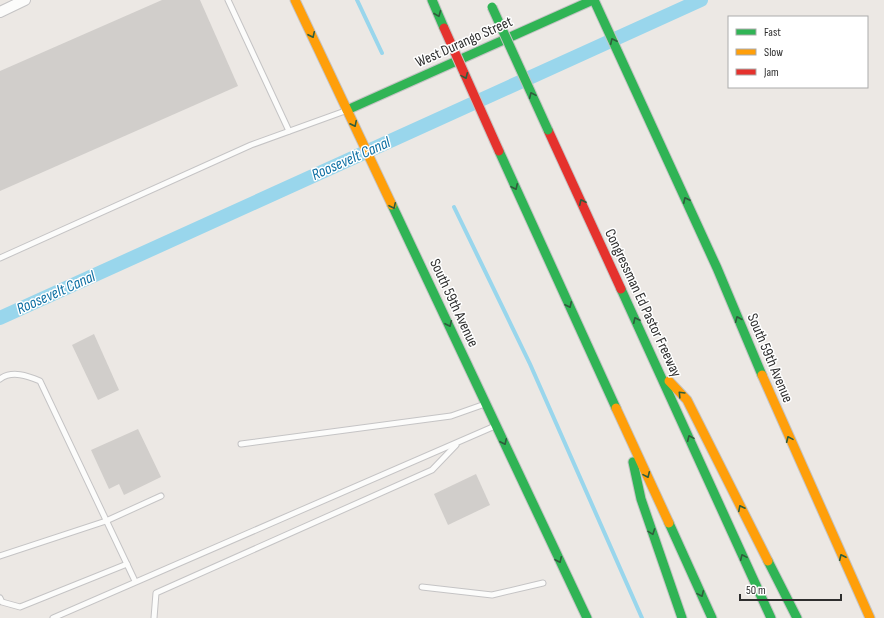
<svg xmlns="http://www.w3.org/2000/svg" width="884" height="618" font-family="'Sofia Sans Condensed',sans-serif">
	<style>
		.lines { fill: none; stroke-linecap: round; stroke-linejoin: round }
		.stream { stroke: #99d6ec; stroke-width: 4 }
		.canal { stroke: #99d6ec; stroke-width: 14 }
		.building { fill: #d1cecb }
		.lane-casing { stroke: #c5c4c5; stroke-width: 7 }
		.street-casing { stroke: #c5c4c5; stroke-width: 12 }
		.fast-casing { stroke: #c5c4c5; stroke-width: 11 }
		.slow-casing { stroke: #c5c4c5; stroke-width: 11 }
		.jam-casing { stroke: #c5c4c5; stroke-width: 11 }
		.lane { stroke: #fcfcfb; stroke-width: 5 }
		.street { stroke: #fcfcfb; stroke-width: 10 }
		.fast { stroke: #30b455; stroke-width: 9 }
		.slow { stroke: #ff9f0a; stroke-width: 9 }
		.jam { stroke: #e5322d; stroke-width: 9 }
		.fast-bridge-casing { stroke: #c6c5c4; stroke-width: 11; stroke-linecap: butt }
		.jam-bridge-casing { stroke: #c6c5c4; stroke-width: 11; stroke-linecap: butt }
		.fast-bridge { stroke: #30b455; stroke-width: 9 }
		.jam-bridge { stroke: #e5322d; stroke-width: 9 }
		.oneway { stroke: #2f5d3c }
		.labels { text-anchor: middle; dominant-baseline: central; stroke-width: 3; stroke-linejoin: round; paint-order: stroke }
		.street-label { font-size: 15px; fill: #2e2e2e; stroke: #fff }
		.water-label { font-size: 16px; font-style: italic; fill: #0d6fa3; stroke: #fff }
	</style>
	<rect width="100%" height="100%" fill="#ece8e4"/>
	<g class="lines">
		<g class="stream">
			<polyline points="357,0 382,53"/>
			<polyline points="454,207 530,364 642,618"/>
		</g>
		<polyline class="canal" points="0,318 701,0"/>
	</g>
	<g class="building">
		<polygon points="162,0 200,0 238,86 0,191 0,71"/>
		<polygon points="94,334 119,390 98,400 72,345"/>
		<polygon points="138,429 161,477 124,495 119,484 109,489 91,450"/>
		<polygon points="476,474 490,505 448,525 434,494"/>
	</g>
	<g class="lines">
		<g class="lane-casing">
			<g id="lane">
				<polyline points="228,0 289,131"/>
				<polyline points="0,258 251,145 345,111"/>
				<path d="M0 379C12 370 28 376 40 381L135 581"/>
				<polyline points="241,444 451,416 485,404"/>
				<polyline points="0,556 106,521 161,496"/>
				<polyline points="422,587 492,595 543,583"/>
				<polyline points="0,598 2,602 20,607 127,564"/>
				<polyline points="53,618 495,426"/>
				<polyline points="154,618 156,593 432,470 456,445"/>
			</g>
		</g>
		<g class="street-casing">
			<polyline id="street" points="0,12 25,0"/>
		</g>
		<g class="fast-casing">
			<g id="fast">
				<polyline points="432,0 444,28"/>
				<polyline points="594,0 717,268 762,375"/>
				<polyline points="347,110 593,0"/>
				<polyline points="499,151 616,408"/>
				<polyline points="392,205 587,618"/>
				<polyline points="621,289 771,618"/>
				<polyline points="633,462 641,499 682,618"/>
				<polyline points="669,523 712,618"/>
				<polyline points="768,561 797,618"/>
			</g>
		</g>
		<g class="slow-casing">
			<g id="slow">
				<polyline points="295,0 392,205"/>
				<polyline points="762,375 870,618"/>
				<polyline points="669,381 687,400 768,561"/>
				<polyline points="616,408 669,523"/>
			</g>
		</g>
		<g class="jam-casing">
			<polyline id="jam" points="548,130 621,289"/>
		</g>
		<use href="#lane" class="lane"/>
		<use href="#street" class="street"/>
		<use href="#fast" class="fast"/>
		<use href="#slow" class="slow"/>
		<use href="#jam" class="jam"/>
		<g class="fast-bridge-casing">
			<polyline id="fast-bridge" points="492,7 548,130"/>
		</g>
		<g class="jam-bridge-casing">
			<polyline id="jam-bridge" points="444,28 499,151"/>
		</g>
		<use href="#fast-bridge" class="fast-bridge"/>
		<use href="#jam-bridge" class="jam-bridge"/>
	</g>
	<defs><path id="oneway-chevron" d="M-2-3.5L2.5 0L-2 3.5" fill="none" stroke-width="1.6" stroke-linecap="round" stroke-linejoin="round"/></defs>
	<g class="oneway">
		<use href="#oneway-chevron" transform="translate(438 14) rotate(68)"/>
		<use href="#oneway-chevron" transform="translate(312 35) rotate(65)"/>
		<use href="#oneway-chevron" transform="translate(613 41) rotate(-115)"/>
		<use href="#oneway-chevron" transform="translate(465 76) rotate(66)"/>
		<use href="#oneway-chevron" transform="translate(532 95) rotate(-114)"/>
		<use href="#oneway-chevron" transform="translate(354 124) rotate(64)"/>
		<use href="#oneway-chevron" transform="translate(515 187) rotate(65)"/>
		<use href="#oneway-chevron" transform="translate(686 200) rotate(-115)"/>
		<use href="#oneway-chevron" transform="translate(582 202) rotate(-115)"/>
		<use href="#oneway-chevron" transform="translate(393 206) rotate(65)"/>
		<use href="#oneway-chevron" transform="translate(569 305) rotate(65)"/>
		<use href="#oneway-chevron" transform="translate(738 319) rotate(-113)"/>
		<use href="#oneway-chevron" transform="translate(636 320) rotate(-115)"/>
		<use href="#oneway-chevron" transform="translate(449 324) rotate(65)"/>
		<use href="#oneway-chevron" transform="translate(681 394) rotate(-134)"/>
		<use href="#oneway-chevron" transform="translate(690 438) rotate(-114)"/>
		<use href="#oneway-chevron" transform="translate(789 439) rotate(-114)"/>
		<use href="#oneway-chevron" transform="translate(504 442) rotate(65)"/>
		<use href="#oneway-chevron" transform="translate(647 475) rotate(66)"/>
		<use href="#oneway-chevron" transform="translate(741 508) rotate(-117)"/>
		<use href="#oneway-chevron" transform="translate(652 532) rotate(70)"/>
		<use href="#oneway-chevron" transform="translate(743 557) rotate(-114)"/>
		<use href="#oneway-chevron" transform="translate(842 557) rotate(-115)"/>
		<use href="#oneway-chevron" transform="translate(559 560) rotate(65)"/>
		<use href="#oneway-chevron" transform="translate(701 594) rotate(66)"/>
	</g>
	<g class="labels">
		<g class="street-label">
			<text transform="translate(464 42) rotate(-24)">West Durango Street</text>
			<text transform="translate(454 303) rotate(65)">South 59th Avenue</text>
			<text transform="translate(643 303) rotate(65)">Congressman Ed Pastor Freeway</text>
			<text transform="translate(770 358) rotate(67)">South 59th Avenue</text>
		</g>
		<g class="water-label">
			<text transform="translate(351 159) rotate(-24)">Roosevelt Canal</text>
			<text transform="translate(56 293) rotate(-24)">Roosevelt Canal</text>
		</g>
	</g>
	<rect x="728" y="16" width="140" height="72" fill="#ffffff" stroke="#ababab"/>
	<rect x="736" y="29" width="20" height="6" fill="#30b455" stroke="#ababab"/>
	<text x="764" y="36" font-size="12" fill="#2e2e2e">Fast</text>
	<rect x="736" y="49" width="20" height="6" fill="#ff9f0a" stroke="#ababab"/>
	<text x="764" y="56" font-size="12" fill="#2e2e2e">Slow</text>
	<rect x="736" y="69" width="20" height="6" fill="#e5322d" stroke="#ababab"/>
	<text x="764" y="76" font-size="12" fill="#2e2e2e">Jam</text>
	<path d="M740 594v6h101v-6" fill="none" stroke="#2e2e2e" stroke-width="2"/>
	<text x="746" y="594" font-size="12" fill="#2e2e2e" stroke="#ffffff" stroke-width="3" paint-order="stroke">50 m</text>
</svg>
